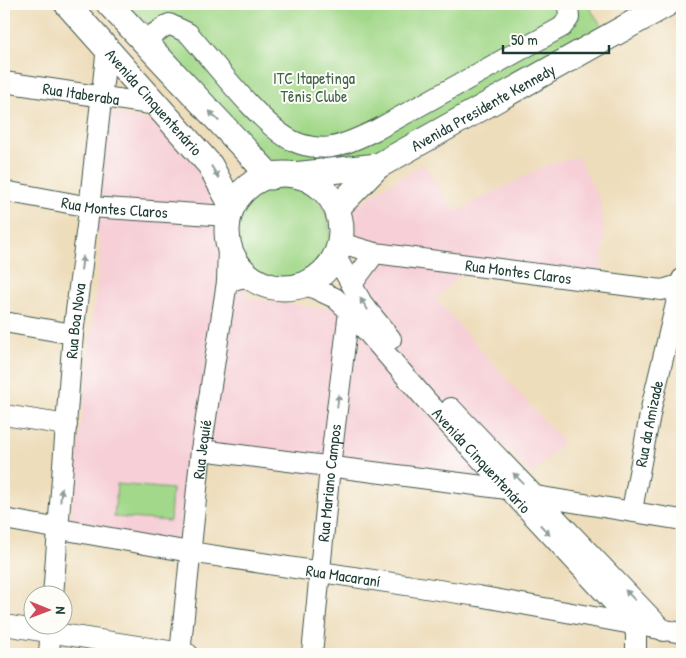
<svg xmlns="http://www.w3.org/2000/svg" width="686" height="658" font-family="'Patrick Hand',sans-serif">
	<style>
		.built { fill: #f6cfd7 }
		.green { fill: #a2d889; stroke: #608a5e }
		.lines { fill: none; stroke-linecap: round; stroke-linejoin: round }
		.minor-casing { stroke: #3e5548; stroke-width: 22 }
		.major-casing { stroke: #3e5548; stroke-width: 27 }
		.minor { stroke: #fff; stroke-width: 20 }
		.major { stroke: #fff; stroke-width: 25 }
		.oneway { fill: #8f9e9a }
		.labels { text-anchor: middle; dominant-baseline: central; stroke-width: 4; stroke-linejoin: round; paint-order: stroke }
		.park-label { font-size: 16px; fill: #406449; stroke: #fdfcf7 }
		.street-label { font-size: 16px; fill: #1f3d34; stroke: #fdfcf7 }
	</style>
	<rect width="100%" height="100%" fill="#fdfcf7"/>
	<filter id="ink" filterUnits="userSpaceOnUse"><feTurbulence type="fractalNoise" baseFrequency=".02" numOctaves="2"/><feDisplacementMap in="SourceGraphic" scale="10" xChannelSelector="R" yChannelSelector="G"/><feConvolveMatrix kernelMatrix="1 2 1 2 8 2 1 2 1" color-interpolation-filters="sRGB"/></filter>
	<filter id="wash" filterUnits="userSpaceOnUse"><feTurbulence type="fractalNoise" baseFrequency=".0096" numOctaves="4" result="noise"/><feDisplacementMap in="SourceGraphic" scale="20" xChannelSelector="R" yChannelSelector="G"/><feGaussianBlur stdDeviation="1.12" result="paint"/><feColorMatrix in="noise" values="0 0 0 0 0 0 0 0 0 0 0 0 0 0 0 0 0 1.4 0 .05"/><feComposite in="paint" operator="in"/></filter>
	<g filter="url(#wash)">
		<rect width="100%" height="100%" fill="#edb"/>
		<polygon class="built" points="100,110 155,122 215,187 212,215 248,298 327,309 358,290 361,243 350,210 386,186 424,164 455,212 548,164 578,157 600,200 605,234 599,288 466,269 436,299 563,443 531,475 510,452 470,487 329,477 187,460 179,552 68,537 99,265 100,239 86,207"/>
		<g class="green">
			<polygon points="102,4 587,4 606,32 371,168 295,172 246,145 139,14 122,25"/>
			<path d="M290 187C296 190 305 192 311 196 333 210 335 245 320 265 312 276 300 279 287 279 278 278 265 278 256 274 228 260 232 211 257 195 267 189 278 188 290 187Z"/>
			<polygon points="117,484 172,489 170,521 114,517"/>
		</g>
	</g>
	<g filter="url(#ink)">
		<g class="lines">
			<g class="minor-casing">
				<g id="minor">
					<path d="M143 41 169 24 188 33C212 60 260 124 291 140 302 146 319 149 332 147 348 144 363 136 378 129L562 27 569 18 568 4"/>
					<path id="s1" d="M4 82 157 105"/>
					<path id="s2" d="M4 191 90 207 228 216"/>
					<path id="s3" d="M341 243 375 253 662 290 682 284"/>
					<polyline points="336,257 362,303 391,339"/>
					<polyline points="227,282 248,276"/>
					<path id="s4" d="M305 284 335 298 349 311 426 400 633 624 636 634V654"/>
					<polyline points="352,284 375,253"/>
					<polyline points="4,322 73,334"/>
					<polyline points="451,408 664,631"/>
					<polyline points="4,415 67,425"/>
					<polyline points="201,450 507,489"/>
					<polyline points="536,496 682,520"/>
					<path id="s5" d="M632 510 652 404 682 279"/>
					<path id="s6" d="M4 519 190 552 478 596 682 633"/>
					<path id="s7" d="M53 596 73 334 88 218 107 47"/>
					<polyline points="4,625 188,654"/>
					<polyline points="49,654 51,626"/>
					<path id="s8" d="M180 654 201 450 227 282 228 246"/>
					<path id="s9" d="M312 654 330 467 349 311"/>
				</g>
			</g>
			<g class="major-casing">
				<g id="major">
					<path id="s10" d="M67 4 210 165 232 206"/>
					<polyline points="109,4 271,177"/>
					<circle cx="284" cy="231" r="57"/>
					<polyline points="293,175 378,166"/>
					<path id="s11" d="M337 208 378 166 667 4"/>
				</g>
			</g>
			<use href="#minor" class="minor"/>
			<use href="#major" class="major"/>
		</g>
		<defs><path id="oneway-solid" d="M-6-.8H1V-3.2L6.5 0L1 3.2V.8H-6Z" transform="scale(1.25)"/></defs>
		<g class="oneway">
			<use href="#oneway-solid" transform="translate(214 116) rotate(-133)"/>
			<use href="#oneway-solid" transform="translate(215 172) rotate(58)"/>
			<use href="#oneway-solid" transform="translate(82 263) rotate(-82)"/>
			<use href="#oneway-solid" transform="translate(364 304) rotate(-123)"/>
			<use href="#oneway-solid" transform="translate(338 401) rotate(-83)"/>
			<use href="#oneway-solid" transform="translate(518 478) rotate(-134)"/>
			<use href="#oneway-solid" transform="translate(61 495) rotate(-85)"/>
			<use href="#oneway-solid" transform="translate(545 530) rotate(47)"/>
			<use href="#oneway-solid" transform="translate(630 595) rotate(-134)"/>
		</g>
	</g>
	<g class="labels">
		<g class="park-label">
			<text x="314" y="78">ITC Itapetinga<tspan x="314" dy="18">Tênis Clube</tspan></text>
		</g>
		<g class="street-label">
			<text stroke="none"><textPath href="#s1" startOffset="78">Rua Itaberaba</textPath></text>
			<text stroke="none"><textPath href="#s10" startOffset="131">Avenida Cinquentenário</textPath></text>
			<text stroke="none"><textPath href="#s11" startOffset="179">Avenida Presidente Kennedy</textPath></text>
			<text stroke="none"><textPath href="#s2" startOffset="112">Rua Montes Claros</textPath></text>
			<text stroke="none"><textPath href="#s3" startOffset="180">Rua Montes Claros</textPath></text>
			<text stroke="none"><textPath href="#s7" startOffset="276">Rua Boa Nova</textPath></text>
			<text stroke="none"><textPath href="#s5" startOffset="88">Rua da Amizade</textPath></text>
			<text stroke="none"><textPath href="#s8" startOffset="206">Rua Jequié</textPath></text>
			<text stroke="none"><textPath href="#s4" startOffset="252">Avenida Cinquentenário</textPath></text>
			<text stroke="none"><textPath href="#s9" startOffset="172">Rua Mariano Campos</textPath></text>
			<text stroke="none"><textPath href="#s6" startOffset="344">Rua Macaraní</textPath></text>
		</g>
	</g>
	<rect width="686" height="658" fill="none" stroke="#fdfcf7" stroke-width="20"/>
	<g transform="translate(48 610) rotate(91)"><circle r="24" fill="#fdfcf7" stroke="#a4b0a9"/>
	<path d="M0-4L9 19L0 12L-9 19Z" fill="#d1495b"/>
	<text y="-8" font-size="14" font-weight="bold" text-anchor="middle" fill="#1f3d34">N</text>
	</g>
	<path d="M503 45v8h106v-8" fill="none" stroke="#1f3d34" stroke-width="2.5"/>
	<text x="511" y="45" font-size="15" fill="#1f3d34" stroke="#fdfcf7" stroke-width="4" paint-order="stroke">50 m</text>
</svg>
